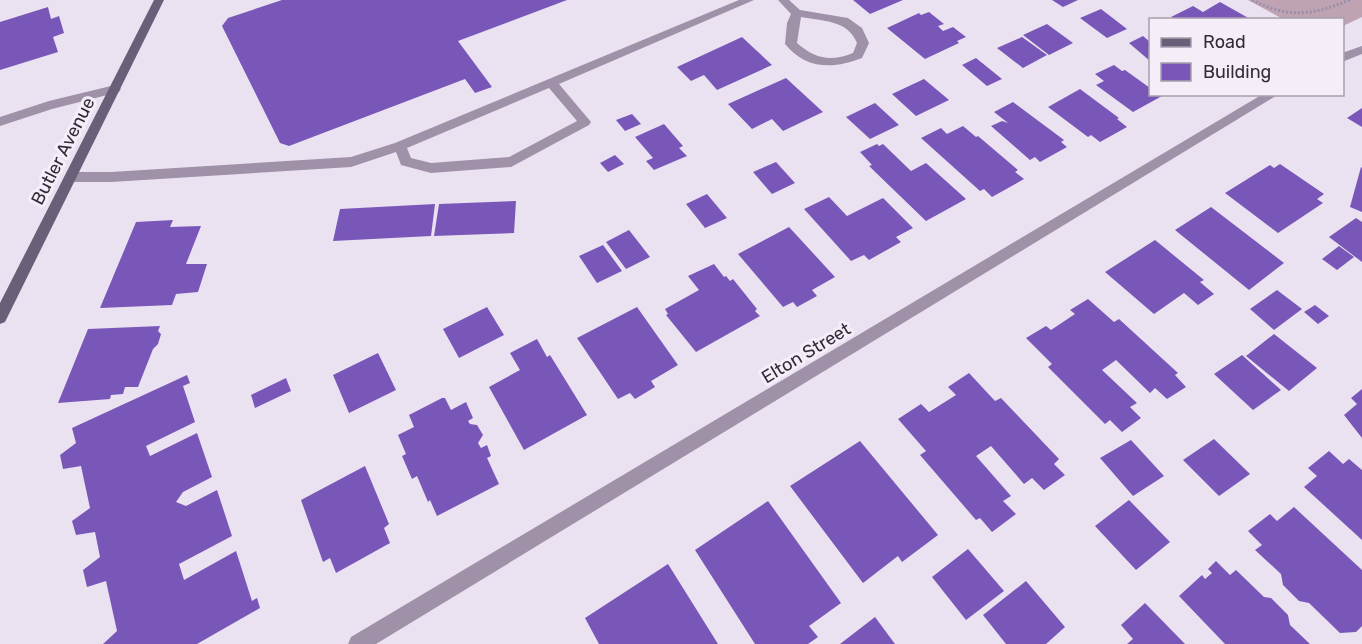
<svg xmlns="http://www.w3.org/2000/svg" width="1362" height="644" font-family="Rubik,sans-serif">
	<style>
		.green { fill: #bfa3b3 }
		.building { fill: #7957b9 }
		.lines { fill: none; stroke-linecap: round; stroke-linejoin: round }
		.path { stroke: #9b8ea8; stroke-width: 3; stroke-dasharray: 2 2; stroke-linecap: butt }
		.minor { fill: #9e91a8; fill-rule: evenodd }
		.major { fill: #6a5f78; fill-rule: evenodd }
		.labels { text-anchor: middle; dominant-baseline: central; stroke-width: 6; stroke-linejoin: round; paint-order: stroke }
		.street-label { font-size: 18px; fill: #312c38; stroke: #f5eef9 }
	</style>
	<rect width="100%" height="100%" fill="#ebe2f1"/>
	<polygon class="green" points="1248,0 1362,0 1362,17 1343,26 1342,20 1283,19"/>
	<g class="building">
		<polygon points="282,0 567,0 458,41 492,87 475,93 465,79 289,146 280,143 222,26 228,18"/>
		<polygon points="853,0 903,0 870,14"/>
		<polygon points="1052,0 1078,0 1063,7"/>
		<polygon points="1220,2 1252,20 1174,20 1171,17 1193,6 1203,12"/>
		<polygon points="48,7 51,19 59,16 64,33 53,37 58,52 0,70 0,22"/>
		<polygon points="1101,9 1127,29 1107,38 1080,18"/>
		<polygon points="929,12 944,24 938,26 943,31 953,27 966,37 957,41 959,43 925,59 887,28 919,13 921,15"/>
		<polygon points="1047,24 1073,43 1049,55 1023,35"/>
		<polygon points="1143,36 1150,42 1150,61 1129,43"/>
		<polygon points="742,37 772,65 717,90 704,75 691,81 677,67"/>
		<polygon points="1022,37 1047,55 1023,68 997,48"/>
		<polygon points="976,58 1002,79 987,86 962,65"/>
		<polygon points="1114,65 1122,71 1125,70 1150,88 1150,94 1162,96 1133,112 1096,85 1104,81 1095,74"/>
		<polygon points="786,78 823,112 783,131 772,119 752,129 728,104"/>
		<polygon points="924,79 949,100 916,116 892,94"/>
		<polygon points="1080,89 1119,118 1117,119 1127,127 1100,142 1091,135 1088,137 1048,107"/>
		<polygon points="1013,102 1064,140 1061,142 1067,147 1040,162 1035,157 1030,160 991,126 1002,121 1008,123 994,112"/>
		<polygon points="875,103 899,125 870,139 846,117"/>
		<polygon points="1362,108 1362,127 1347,118"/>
		<polygon points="632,114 641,124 625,131 616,120"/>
		<polygon points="664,124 683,146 679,148 687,156 654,170 646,161 653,158 635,137"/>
		<polygon points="963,126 976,137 978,136 1018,170 1015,172 1024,179 992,197 984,189 980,191 921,138 941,128 947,134"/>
		<polygon points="877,144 879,146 883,144 911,171 926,163 966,199 926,221 869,166 872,165 860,152"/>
		<polygon points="615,155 624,164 608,172 600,163"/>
		<polygon points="776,162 795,183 772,194 753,172"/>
		<polygon points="1280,164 1324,194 1317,199 1323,203 1278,233 1225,193 1270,165 1274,168"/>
		<polygon points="1361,167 1362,168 1362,212 1350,207"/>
		<polygon points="707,194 727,218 705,228 686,204"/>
		<polygon points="829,197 847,216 883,198 913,228 896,237 901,242 869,260 864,255 851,261 804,209"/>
		<polygon points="516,201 514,233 434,236 439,204"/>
		<polygon points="435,204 431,236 333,241 340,209"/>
		<polygon points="1211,207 1284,263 1249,290 1175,230"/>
		<polygon points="1356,218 1362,222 1362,262 1329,237"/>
		<polygon points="173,220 170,227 201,226 186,264 207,264 198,292 176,294 172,305 100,308 136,222"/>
		<polygon points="789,227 835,277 812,290 817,296 797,307 793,302 783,307 738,254"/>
		<polygon points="629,230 650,257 626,269 606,242"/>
		<polygon points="1155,240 1204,280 1200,282 1214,294 1198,305 1184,293 1154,314 1105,272"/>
		<polygon points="603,245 622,271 597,283 579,256"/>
		<polygon points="1339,246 1354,257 1337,270 1322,259"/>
		<polygon points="714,264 724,277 726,276 730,281 733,279 757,309 755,311 760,316 696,352 666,315 668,314 665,309 699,290 688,276"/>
		<polygon points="1277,290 1302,309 1274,330 1250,309"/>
		<polygon points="1088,299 1114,322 1119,319 1178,373 1175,375 1186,387 1167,399 1155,388 1150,393 1116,360 1102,370 1137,403 1130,407 1141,418 1122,432 1110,420 1105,424 1048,367 1052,364 1026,338 1046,326 1051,330 1075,314 1070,310"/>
		<polygon points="1315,305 1329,316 1318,324 1304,312"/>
		<polygon points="487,307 504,335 459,358 443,329"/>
		<polygon points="637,307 678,365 651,381 655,387 635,399 630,393 618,399 577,338"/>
		<polygon points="160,326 158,331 161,334 158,344 153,349 138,387 125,387 123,394 111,395 110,399 58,403 88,329"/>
		<polygon points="1274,334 1317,368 1289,391 1246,356"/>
		<polygon points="537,339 547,357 550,355 587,415 524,450 489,387 520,370 510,353"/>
		<polygon points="378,353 396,390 349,413 333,375"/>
		<polygon points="1242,355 1281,390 1253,410 1214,374"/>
		<polygon points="969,373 995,401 1001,398 1059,459 1054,464 1065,475 1044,490 1032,478 1024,484 991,446 976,456 1011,496 1003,501 1016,514 992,532 980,518 976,520 920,455 926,451 898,419 921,404 929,412 956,395 948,387"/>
		<polygon points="187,375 190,383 183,386 195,422 146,446 150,456 197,433 212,477 183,492 176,502 186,506 217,490 232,536 179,564 184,580 236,551 252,601 257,598 260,608 197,644 103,644 117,631 106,581 87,587 83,570 100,557 95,532 76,535 72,521 90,508 81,466 63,469 60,455 76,443 72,428"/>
		<polygon points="286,378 291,391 255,408 251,395"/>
		<polygon points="1362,389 1362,438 1344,415 1357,404 1351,398"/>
		<polygon points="442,398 445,398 451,410 466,402 473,418 468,421 470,424 477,425 483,435 478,443 481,448 487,445 491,456 487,458 499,484 437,516 430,500 428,502 417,476 412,479 402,456 406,454 398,435 414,427 409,415"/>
		<polygon points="1214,439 1250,474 1219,496 1183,460"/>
		<polygon points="1131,440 1164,476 1133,496 1100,458"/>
		<polygon points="860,441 938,535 902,562 898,556 863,583 790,486"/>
		<polygon points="1329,451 1343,464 1349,459 1362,470 1362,540 1304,487 1317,476 1308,468"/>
		<polygon points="365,466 389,524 384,528 390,543 336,573 330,558 323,562 301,500"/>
		<polygon points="1129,500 1170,542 1136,570 1095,526"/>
		<polygon points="768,501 841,603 809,626 818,637 808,644 755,644 695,550"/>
		<polygon points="1294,507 1362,570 1362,626 1356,632 1340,633 1309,603 1299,601 1283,585 1281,574 1255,550 1262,545 1248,531 1270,514 1277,521"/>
		<polygon points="968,549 1004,591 966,620 932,577"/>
		<polygon points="1216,561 1230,575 1236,570 1264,597 1271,598 1288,615 1290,625 1310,644 1225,644 1179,596 1202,575 1205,579 1212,573 1208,569"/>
		<polygon points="668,564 718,644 599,644 585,618"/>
		<polygon points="1026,581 1065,627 1046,644 1006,644 983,615"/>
		<polygon points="1145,603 1185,644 1127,644 1133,639 1121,625"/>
		<polygon points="875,617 895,644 840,644"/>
	</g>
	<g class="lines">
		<path class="path" d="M1252 0C1289 19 1312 15 1350 0"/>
		<g class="minor">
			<path d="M739 0H754L559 84 591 122 589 125 511 167 431 173 401 165 396 152 351 167 111 182H71L64 177 71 172H111L351 157 395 143ZM549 88 577 121 509 157 431 163 411 158 407 148Z"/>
			<path d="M778 0H789L800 10 848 18 862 28 869 43 862 58C834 69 806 70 785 44L787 23 791 14ZM801 17C823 21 848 20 857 43L853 53C831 62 815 59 797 43Z"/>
			<polygon points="1362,46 1362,54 1342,62 1342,53"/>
			<polygon points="115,85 121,89 119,92 52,109 0,126 0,117 49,101"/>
			<polygon points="1263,94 1279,94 376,644 348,644 351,637"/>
		</g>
		<polygon class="major" points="154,0 164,0 5,322 0,324 0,303"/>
	</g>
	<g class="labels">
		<g class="street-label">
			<text transform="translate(63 151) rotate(-63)">Butler Avenue</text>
			<text transform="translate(806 353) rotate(-31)">Elton Street</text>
		</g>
	</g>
	<rect x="1149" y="18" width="195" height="78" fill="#f5eef9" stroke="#a7a0ac" stroke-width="1.5"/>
	<rect x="1161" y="38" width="30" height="9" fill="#6a5f78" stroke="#a7a0ac" stroke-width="1.5"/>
	<text x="1203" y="48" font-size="18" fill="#312c38">Road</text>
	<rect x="1161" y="63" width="30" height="18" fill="#7957b9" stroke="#a7a0ac" stroke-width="1.5"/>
	<text x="1203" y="78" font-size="18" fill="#312c38">Building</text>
</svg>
